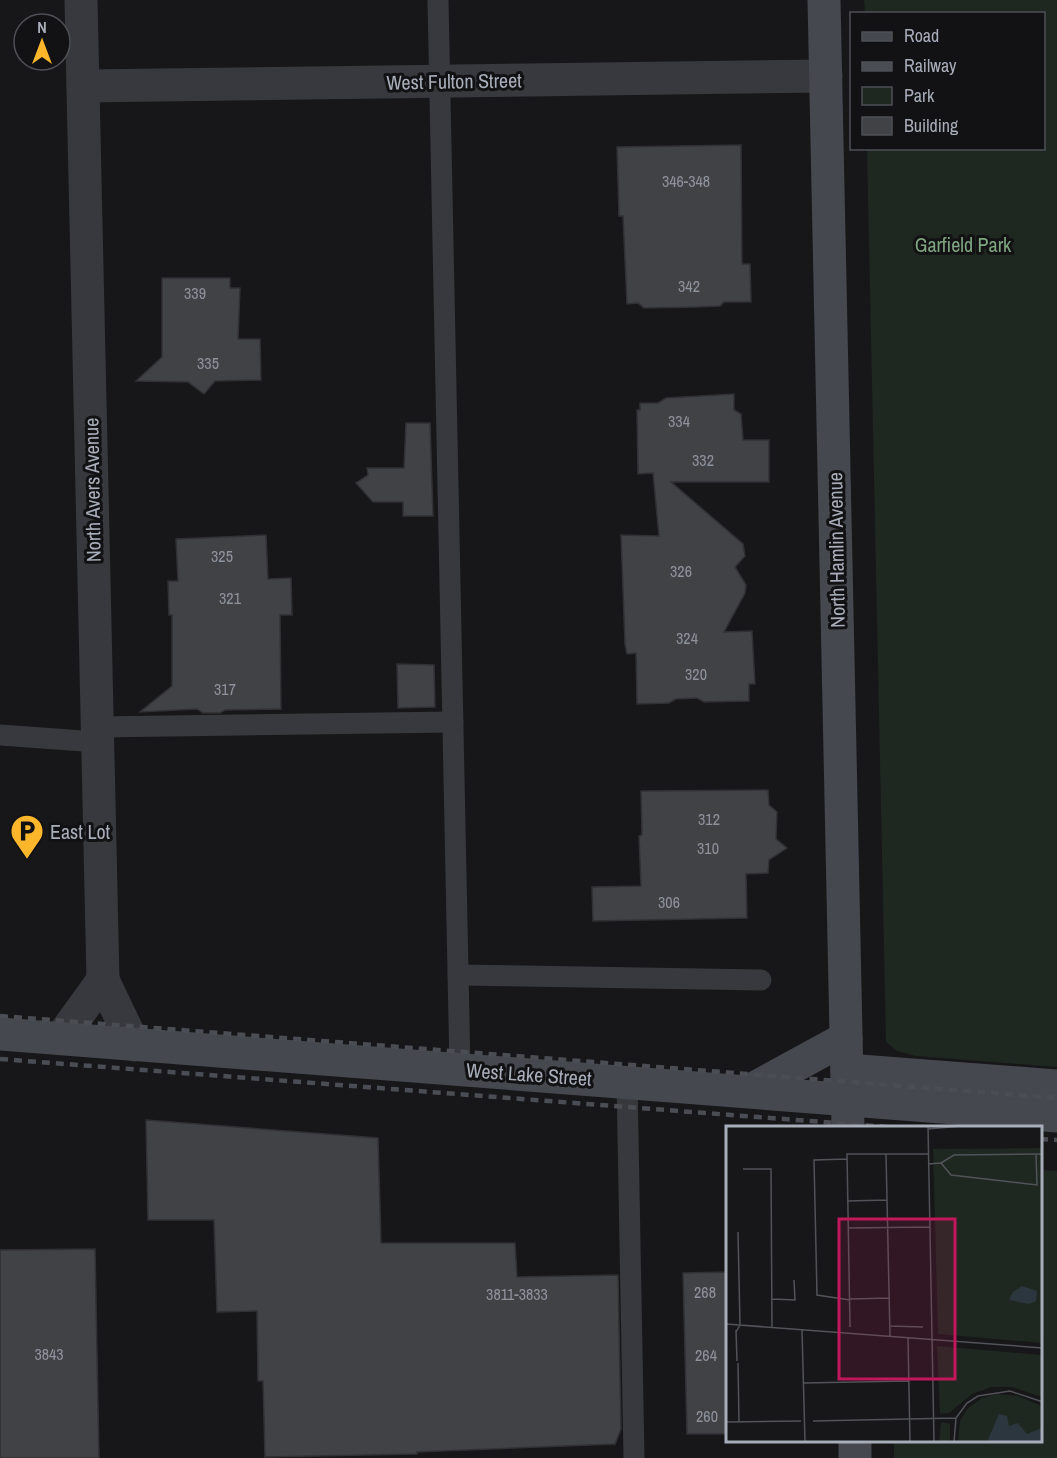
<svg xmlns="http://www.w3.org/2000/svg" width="1057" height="1458" font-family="'Archivo Narrow',sans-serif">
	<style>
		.green { fill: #1e2720 }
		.building { fill: #414246; stroke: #313135; stroke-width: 1.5 }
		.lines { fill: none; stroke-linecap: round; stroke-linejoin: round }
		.lane { stroke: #37393e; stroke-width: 21 }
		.street { stroke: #37393e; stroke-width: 33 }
		.secondary { stroke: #45484e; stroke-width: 33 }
		.rail { stroke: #4a4d53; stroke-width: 4.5; stroke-dasharray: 8 6; stroke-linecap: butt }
		.labels { text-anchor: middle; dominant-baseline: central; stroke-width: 6; stroke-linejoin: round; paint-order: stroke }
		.number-label { font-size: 16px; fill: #8e929d }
		.street-label { font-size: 20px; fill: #a8adba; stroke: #121214 }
		.park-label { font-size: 20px; fill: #7ea680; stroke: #121214 }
		.poi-label { font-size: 20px; fill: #a8adba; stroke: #121214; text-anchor: start }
		.inset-road { fill: none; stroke: #515359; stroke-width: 1.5 }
		.view { fill: #c2185b; fill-opacity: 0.15; stroke: #c2185b; stroke-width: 3 }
		.inset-edge { fill: none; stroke: #a8adba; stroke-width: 3 }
	</style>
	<rect width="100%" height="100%" fill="#171719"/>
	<g class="green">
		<polygon points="864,0 1057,0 1057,1067 916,1056 897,1051 886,1042 867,149 1044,148 1044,14 865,13"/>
		<polygon points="1041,1170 1057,1171 1057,1458 894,1458 894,1442 1040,1442"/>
	</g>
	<g class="building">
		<polygon points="741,145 742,264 750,264 751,302 724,302 720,306 697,307 644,308 638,303 627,304 623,216 619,216 617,147"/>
		<polygon points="162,278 230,278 230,288 240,288 238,339 260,339 261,380 215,381 204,394 188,382 136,381 162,357"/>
		<polygon points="734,394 734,410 741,414 743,440 769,440 769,482 671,482 743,544 745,556 735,567 746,585 745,593 724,632 752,631 755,684 749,684 749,701 704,702 697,698 676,699 669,703 637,704 636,653 627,654 625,644 621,535 659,536 653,473 638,474 637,410 640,410 640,403 658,403 666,398"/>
		<polygon points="406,423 430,423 433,516 403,516 403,502 373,502 356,483 368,475 367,468 404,468"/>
		<polygon points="266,535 268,579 291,578 292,615 280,615 281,709 225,710 220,713 203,713 197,709 140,712 172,686 172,615 169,615 168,581 178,581 176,539"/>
		<polygon points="397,664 434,665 435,707 398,708"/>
		<polygon points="768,790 769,805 777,812 776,839 787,848 769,860 768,873 746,874 747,918 593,921 592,887 641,886 639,836 642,835 641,791"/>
		<polygon points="146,1120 378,1138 381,1243 515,1243 517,1277 618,1275 621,1429 615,1444 417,1452 417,1454 265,1457 263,1381 258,1381 257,1311 217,1312 214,1220 148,1220"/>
		<polygon points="95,1249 99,1458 0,1458 0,1250"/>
		<polygon points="727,1272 727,1434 687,1434 683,1273"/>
	</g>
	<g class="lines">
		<g class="lane">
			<polyline points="438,0 460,1069"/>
			<polyline points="97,727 453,722"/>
			<polyline points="0,735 97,742"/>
			<polyline points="458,975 761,980"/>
			<polyline points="627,1082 634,1458"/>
		</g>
		<g class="street">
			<polyline points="81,0 103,980"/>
			<polyline points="83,86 826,76"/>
			<polyline points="61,1038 103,980 134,1045"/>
		</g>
		<g class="secondary">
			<polyline points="824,0 848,1128"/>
			<polyline points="0,1034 1057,1116"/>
			<polyline points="847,1070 1057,1086"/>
			<polyline points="749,1091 846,1038"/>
			<polyline points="855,1442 855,1458"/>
		</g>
		<g class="rail">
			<polyline points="0,1016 1057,1098"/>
			<polyline points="0,1059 901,1128"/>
			<polyline points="1040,1139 1057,1140"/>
		</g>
	</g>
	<defs>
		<g id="parking-pin" transform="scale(1.725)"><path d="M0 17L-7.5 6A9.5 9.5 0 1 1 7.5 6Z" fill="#fcb62c" stroke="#121214"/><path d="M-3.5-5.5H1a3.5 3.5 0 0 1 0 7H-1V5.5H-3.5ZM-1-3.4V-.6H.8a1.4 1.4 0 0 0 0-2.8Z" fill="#111"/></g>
	</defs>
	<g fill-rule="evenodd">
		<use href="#parking-pin" x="27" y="831"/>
	</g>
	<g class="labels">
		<g class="number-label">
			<text x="686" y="181">346-348</text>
			<text x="689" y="286">342</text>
			<text x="195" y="293">339</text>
			<text x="208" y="363">335</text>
			<text x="679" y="421">334</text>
			<text x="703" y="460">332</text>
			<text x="222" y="556">325</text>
			<text x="681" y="571">326</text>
			<text x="230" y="598">321</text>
			<text x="687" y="638">324</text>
			<text x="696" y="674">320</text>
			<text x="225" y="689">317</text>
			<text x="709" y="819">312</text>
			<text x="708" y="848">310</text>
			<text x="669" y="902">306</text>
			<text x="705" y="1292">268</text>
			<text x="517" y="1294">3811-3833</text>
			<text x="49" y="1354">3843</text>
			<text x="706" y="1355">264</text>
			<text x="707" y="1416">260</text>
		</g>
		<g class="street-label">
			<text transform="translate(454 81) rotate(-1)">West Fulton Street</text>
			<text transform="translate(92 490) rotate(-91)">North Avers Avenue</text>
			<text transform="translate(836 550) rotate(-91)">North Hamlin Avenue</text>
			<text transform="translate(529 1074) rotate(4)">West Lake Street</text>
		</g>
		<g class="park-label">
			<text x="963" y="244">Garfield Park</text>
		</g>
		<g class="poi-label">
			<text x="50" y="831">East Lot</text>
		</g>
	</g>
	<g transform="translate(726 1126)">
		<rect width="316" height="316" fill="#171719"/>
		<path d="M316 22V217L212 208 207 23ZM211 220 316 229V271L285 261H265L246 268 223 287 214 288ZM271 268 292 270 316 280V316H232L234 295 242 282 256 272ZM215 296 224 298V316H213Z" fill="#1e2720"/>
		<path d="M296 160 311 165 310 175 303 178 283 174 287 166ZM273 288 281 290 283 300 292 297 301 308 316 302V316H261Z" fill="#2c363e"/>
		<path class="inset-road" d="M15 0H63M138 0H169M202 0 208 316M202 3 235 0M160 28 164 210M121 33 88 34 91 169 124 174M215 37 225 49 311 59 310 28M202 38 215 37 228 29 317 28M17 43H45L46 202M121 75 161 74M122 102 204 101M46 173 69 174 68 154M124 173 163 172M0 198 317 222M163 200 197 201M124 201 121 28H202M10 204 11 235M76 204 79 316M10 206 14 199 12 106M182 212 184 316M12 237 13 296M77 257 183 255M87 295 230 292M0 296 75 295M228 316 230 292 241 277 252 270 284 265 317 276"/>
		<path class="view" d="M113 93H229V253H113Z"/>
		<rect width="316" height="316" class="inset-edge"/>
	</g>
	<rect x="850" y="12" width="195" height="138" fill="#121214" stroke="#4e5056" stroke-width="1.5"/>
	<rect x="862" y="32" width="30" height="9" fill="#45484e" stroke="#4e5056" stroke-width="1.5"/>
	<text x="904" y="42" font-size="18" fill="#a8adba">Road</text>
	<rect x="862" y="62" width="30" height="9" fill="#4a4d53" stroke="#4e5056" stroke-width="1.5"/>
	<text x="904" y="72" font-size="18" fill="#a8adba">Railway</text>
	<rect x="862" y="87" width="30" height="18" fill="#1e2720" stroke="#4e5056" stroke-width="1.5"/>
	<text x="904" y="102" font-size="18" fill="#a8adba">Park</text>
	<rect x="862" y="117" width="30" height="18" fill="#414246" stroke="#4e5056" stroke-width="1.5"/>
	<text x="904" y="132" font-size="18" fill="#a8adba">Building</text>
	<g transform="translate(42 42)"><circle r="28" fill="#121214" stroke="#4e5056" stroke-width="1.5"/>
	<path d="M0-4.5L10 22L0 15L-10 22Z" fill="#fcb62c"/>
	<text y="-9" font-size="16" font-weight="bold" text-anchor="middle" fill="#a8adba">N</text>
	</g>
</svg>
